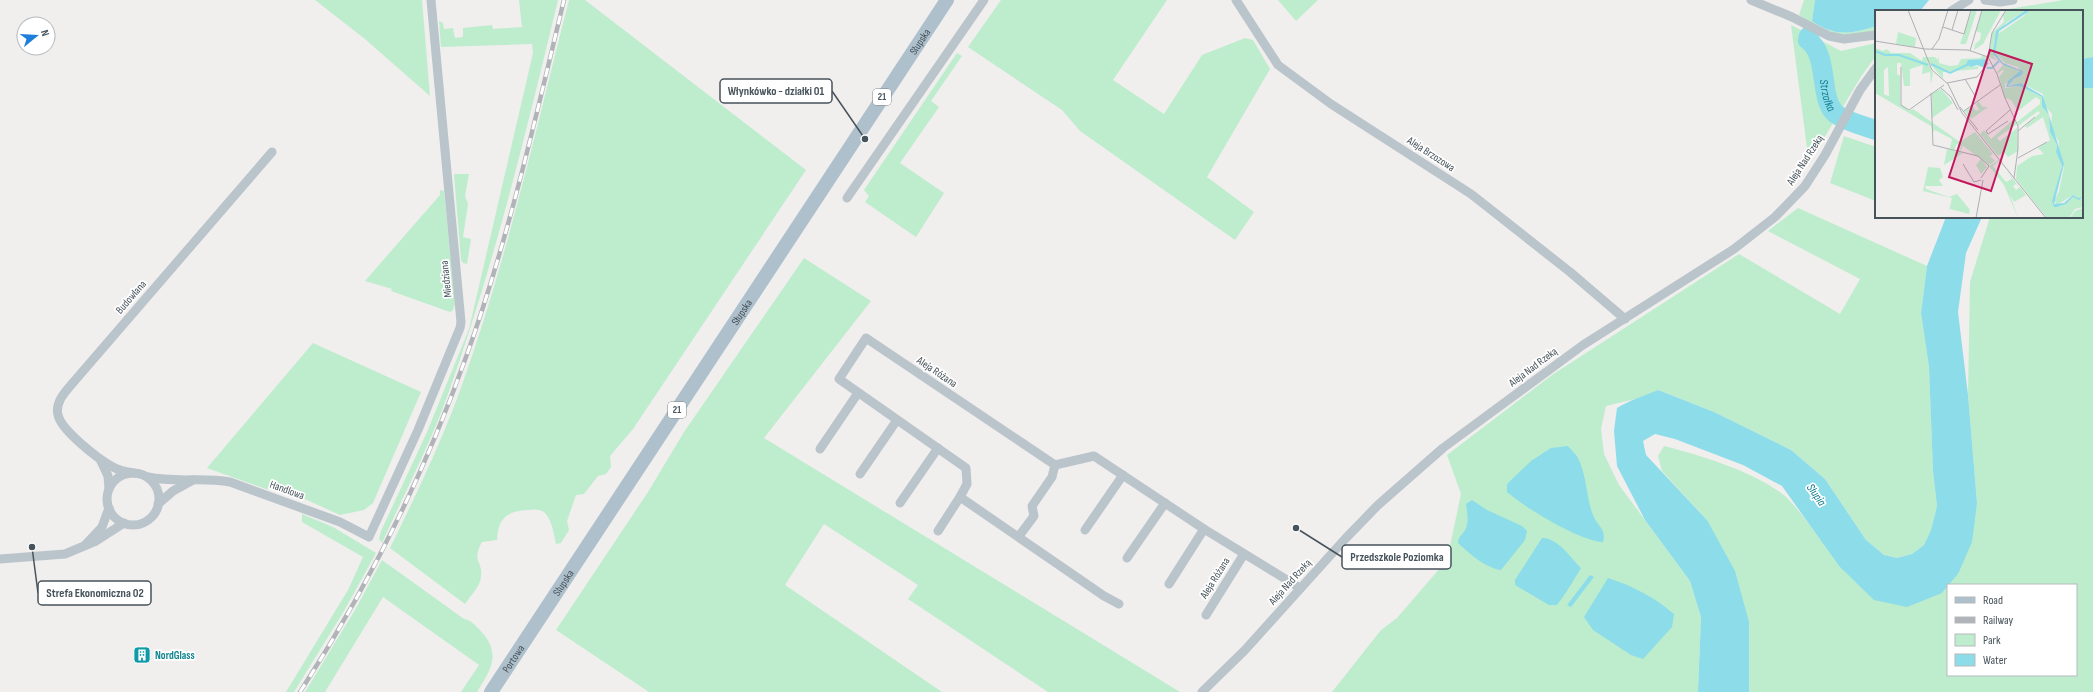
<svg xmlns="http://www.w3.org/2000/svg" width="2093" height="692" font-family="'Sofia Sans Condensed',sans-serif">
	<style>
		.green { fill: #bdedcd }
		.water { fill: #8cdce9 }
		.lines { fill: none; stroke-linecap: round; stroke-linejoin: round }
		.river { stroke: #8cdce9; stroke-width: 20 }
		.minor { stroke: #bac4cb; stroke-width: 9 }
		.primary { stroke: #aec0cc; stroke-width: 14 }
		.rail-casing { stroke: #b0b4b8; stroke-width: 4.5 }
		.rail { stroke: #fff; stroke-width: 3; stroke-dasharray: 9; stroke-linecap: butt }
		.labels { text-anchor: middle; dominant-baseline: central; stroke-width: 3.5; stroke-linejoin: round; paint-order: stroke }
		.shield { fill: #fff; stroke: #7e878c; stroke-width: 1 }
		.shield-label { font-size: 10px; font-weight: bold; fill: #47535b }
		.street-label { font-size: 11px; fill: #47535b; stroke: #fff }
		.culture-label { font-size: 11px; font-weight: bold; fill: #0d838f; stroke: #fff; text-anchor: start }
		.water-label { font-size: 12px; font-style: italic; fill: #107d8f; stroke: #fff }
		.inset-river { fill: none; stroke: #8cdce9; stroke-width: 2 }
		.inset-road { fill: none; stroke: #adb0b3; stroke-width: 1 }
		.view { fill: #c2185b; fill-opacity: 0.15; stroke: #c2185b; stroke-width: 2 }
		.inset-edge { fill: none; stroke: #47535b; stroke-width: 2 }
		.leader { fill: none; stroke: #47535b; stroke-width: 1.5 }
		.callout-dot { fill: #47535b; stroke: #fff; stroke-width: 1.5 }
		.callout { fill: #fff; stroke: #47535b; stroke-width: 1.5 }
		.callout-label { font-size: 12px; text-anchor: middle; font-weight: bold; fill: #47535b }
	</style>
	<rect width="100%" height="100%" fill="#f1eeee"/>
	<g class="green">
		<polygon points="315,0 422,0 430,96 365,39"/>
		<path d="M519 0H558C526 133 494 265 448 394 430 445 404 494 382 543L379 539 381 531 427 432 469 329 533 53 532 44 441 47 439 21 443 23 444 29 453 28 455 38 463 37V28L492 25 493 29 522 27Z"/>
		<path d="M569 0H585L806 170 633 429 610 456 611 467 606 474 598 476 584 494 576 495 567 521 569 530 561 543 556 544C554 535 552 519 544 512 540 509 533 509 528 510 507 511 498 518 497 540L482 542C471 562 483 561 481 576 481 586 470 596 465 604L390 548C416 495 442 441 462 385 507 259 536 129 569 0Z"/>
		<polygon points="1001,0 1167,0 1113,80 1164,114 1202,55 1245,38 1253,40 1270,69 1207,177 1254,212 1235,240 1080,131 1062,110 968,47"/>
		<polygon points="1278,0 1318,0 1296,21"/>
		<path d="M1804 0H1815L1812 21C1834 37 1852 34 1876 26V31C1839 39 1831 34 1799 15Z"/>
		<polygon points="2063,0 2093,0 2093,57 2082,59 2082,11 1997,11"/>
		<polygon points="1791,25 1841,51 1876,43 1876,56 1862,75 1809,163"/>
		<polygon points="957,53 962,56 931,101 939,107 900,163 944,193 916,237 865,202 869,196 864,190"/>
		<path d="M2082 88H2093V692H1749V622L1707 520 1662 471 1658 456 1664 446C1700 455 1763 474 1789 500 1808 520 1823 544 1839 566L1942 593 1948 586V675H2076V585H1949L1958 574 1977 503 1968 395 1970 282 1990 217H2082Z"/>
		<polygon points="1844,136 1876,147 1876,201 1830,183"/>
		<polygon points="454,174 469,174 465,196 468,204 463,237 471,239 467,264 463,263 461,260"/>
		<polygon points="440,190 444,191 455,303 453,310 450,312 391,291 392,289 365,281 440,195"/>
		<polygon points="1798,208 1927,266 1921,313 1929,367 1933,471 1937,506 1931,530 1924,545 1912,554 1897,558 1884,555 1866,540 1825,479 1791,450 1714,412 1658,390 1643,397 1606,406 1601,429 1604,454 1619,485 1690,581 1701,617 1698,692 1332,692 1381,630 1397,618 1447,560 1461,494 1447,455 1552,375 1739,254 1840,314 1860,279 1768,231"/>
		<polygon points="804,258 871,301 764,438 1180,692 1048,692 908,599 918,585 824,524 785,585 942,692 649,692 556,630 648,492 684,432"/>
		<polygon points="313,343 421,392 373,503 364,510 340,515 285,490 266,489 207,468"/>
		<polygon points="302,514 333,527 376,553 344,611 294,692 286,692 348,590 363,557 302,522"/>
		<path d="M382 560 464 619C469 619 475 625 479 629 502 653 492 668 477 692H461L479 665 383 597 325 692H305L355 610Z"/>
	</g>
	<g class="water">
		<path d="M1815 0H1929L1920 11H1876V26C1851 34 1835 37 1812 21Z"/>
		<polygon points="2093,57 2093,88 2082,88 2082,59"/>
		<path d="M1946 217H1982L1966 253 1958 312 1968 395 1977 503 1972 542 1958 574 1942 593 1907 607 1874 600 1839 566 1782 486 1743 465 1675 439 1655 434 1643 441 1646 455 1707 520 1735 571 1749 622V692H1698L1701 617 1690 581 1645 520 1617 466 1614 431 1617 408C1630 400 1644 396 1658 390L1714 412 1791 450 1825 479 1866 540 1884 555 1897 558 1912 554 1924 545 1931 530 1937 506 1933 471 1929 367 1921 313 1927 266Z"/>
		<path d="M1568 446C1571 450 1576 454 1578 458 1587 476 1586 497 1593 515 1597 526 1607 529 1603 542 1579 541 1526 508 1507 492V484L1531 461 1551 448Z"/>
		<path d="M1472 500 1487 510 1522 526 1527 531 1525 540 1501 570C1485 568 1469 553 1458 543 1458 536 1464 534 1466 528 1469 521 1467 511 1466 504Z"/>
		<path d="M1542 538C1557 537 1571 558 1581 568L1567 591 1557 605H1549L1515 585V580Z"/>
		<polygon points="1590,575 1594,577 1571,607 1567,605"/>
		<path d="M1608 578C1633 586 1654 597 1674 614L1672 627 1643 659 1631 655 1593 630 1584 617Z"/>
	</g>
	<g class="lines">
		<path class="river" id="s1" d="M1809 36 1808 40C1830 56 1818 99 1836 114 1847 122 1864 126 1876 130"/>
		<g class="minor">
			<polyline points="1236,0 1278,65 1331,104 1471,194 1570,272 1625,319"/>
			<polyline points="1751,0 1792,17 1829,36 1844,39 1876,35"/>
			<polyline points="1985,0 2000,2 2013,0"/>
			<polyline points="1951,11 1969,0"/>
			<polyline points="847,198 984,0"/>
			<polyline points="820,449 858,393"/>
			<polyline points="101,461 108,476 109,489"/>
			<path d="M134 473C127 472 120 471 113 467 99 460 61 430 58 415 55 403 64 393 71 385L272 152"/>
			<circle cx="133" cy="499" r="26"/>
			<polyline points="860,474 897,420"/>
			<path d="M148 477C175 483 203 477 230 482L340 522 369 537 418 430 460 328 461 322 431 0"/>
			<polyline points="900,503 938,448"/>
			<polyline points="158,504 173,491 193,480"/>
			<polyline points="1085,530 1123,475"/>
			<polyline points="938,531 960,497"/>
			<polyline points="1019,536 1034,516 1032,506 1052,477 1055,465"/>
			<polyline points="86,544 102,527 109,508"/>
			<polyline points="1127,558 1165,503"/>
			<polyline points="0,559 65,554 96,541 124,523"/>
			<polyline points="1169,584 1204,529"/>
			<polyline points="1119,604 1104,596 960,497 967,484 966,468 839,379 866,338 1055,465 1094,456 1204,529 1300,588"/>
			<polyline points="1206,615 1244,554"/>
			<polyline points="1202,692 1245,650 1345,539 1378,505 1443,448 1583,345 1734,249 1775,217 1805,186 1825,155 1860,90 1876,68"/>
		</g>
		<path class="primary" id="s2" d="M491 692 947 0"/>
		<g class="rail-casing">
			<path id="rail" d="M300 692C368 587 424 475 466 357 508 241 535 120 564 0"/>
		</g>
		<use href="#rail" class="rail"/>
	</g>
	<defs>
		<g id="building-square" transform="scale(0.9)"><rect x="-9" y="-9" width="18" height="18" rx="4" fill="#0f9aa8" stroke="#fff"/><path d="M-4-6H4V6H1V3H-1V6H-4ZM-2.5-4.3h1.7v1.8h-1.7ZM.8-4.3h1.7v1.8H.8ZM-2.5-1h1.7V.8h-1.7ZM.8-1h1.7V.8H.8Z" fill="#fff"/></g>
	</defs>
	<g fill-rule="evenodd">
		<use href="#building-square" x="142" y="655"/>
	</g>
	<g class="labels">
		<g class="shield">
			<rect x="873" y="89" width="18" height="16" rx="3"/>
			<rect x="668" y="402" width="18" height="16" rx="3"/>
		</g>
		<g class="shield-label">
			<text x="882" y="97">21</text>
			<text x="677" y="410">21</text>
		</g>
		<g class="street-label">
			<text stroke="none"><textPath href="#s2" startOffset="779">Słupska</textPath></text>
			<text transform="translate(1431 154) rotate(33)">Aleja Brzozowa</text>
			<text transform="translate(1805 160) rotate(-57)">Aleja Nad Rzeką</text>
			<text transform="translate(446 279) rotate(-96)">Miedziana</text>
			<text transform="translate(131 297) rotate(-49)">Budowlana</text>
			<text stroke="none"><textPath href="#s2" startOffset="455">Słupska</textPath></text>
			<text transform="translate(1533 367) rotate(-37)">Aleja Nad Rzeką</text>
			<text transform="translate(937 372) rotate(34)">Aleja Różana</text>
			<text transform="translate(287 490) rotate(20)">Handlowa</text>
			<text transform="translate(1215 578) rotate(-58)">Aleja Różana</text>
			<text transform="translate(1290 582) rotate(-48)">Aleja Nad Rzeką</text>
			<text stroke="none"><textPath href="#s2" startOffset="131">Słupska</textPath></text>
			<text stroke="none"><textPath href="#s2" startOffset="40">Portowa</textPath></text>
		</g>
		<g class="culture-label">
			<text x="155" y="655">NordGlass</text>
		</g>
		<g class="water-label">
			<text stroke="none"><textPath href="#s1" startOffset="64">Strzałka</textPath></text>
			<text transform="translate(1816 495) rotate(55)">Słupia</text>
		</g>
	</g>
	<g transform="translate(1875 10)">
		<rect width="208" height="208" fill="#f1eeee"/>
		<path d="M97 0H102L91 34H85ZM107 0H126L108 34 99 40 100 34 105 30 106 23 101 21ZM132 0H151L131 13 120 27 119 47 123 51 114 47 117 23 129 12 128 5ZM154 0H208V187L203 188 198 185 182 195 179 191 184 181 189 157 183 141 184 132 176 118 177 104 170 96 168 84 146 73 134 76 138 70 147 65 143 57 130 53 120 43 123 24 149 6ZM23 22 41 28 40 37 21 34ZM0 38 8 41 12 39 16 43H35L47 51 48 47H60L63 50 64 46V53L75 56 83 55 86 49 106 48 107 45 111 47 113 52 110 58 103 55V59L68 62V69L52 50 58 64 56 74 55 62 47 64 48 55 35 59V76H29L26 53H22V64L25 66V94L34 101 38 99 85 132 100 122 118 144 115 146 120 151 114 155 88 136 85 141H84L86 136 82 134 79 140 75 138 77 129 60 120 58 122 56 116 0 83ZM109 49 107 56 96 57 91 54 93 50ZM13 57 14 86H13L9 84V60ZM128 55 143 60 145 63 130 74V78L145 76 167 87 168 96 174 105 175 122 182 135 181 142 187 156 178 195 182 197 191 194 198 187 208 189V197L200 199 194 208H172L141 169 142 156 157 146 169 144 163 138 175 130 168 107 152 118 150 116 165 103 163 101 143 116 142 112 165 94V90L161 87 143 101 136 90 130 88 124 67 129 61 127 60 123 64 122 62ZM66 79 78 93 57 108V83ZM103 91 108 97H113L96 109 90 101 97 96 101 101 104 99 101 95ZM139 109 142 114 122 128 125 131 142 118 143 141 133 147 129 142 123 146 105 124 109 120 116 129ZM72 139 88 143 69 155ZM106 149 112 157 106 164 101 155ZM124 150 132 161 124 151 118 156 131 172 137 169 133 162 144 177 141 174 138 176 141 180 145 177 151 185 139 192 135 185 143 208 129 175 114 156ZM53 157 65 158 68 167 64 170 68 176H50L51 179 74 187 82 184 95 200 94 204 75 199 74 201 77 188 48 181ZM208 198V208H195L200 201Z" fill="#bdedcd" fill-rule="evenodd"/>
		<path d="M151 0H154L153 2 124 21 120 43 128 53 148 61 147 65 139 69 133 76 146 73 168 86 189 154 179 194 189 193 198 185 203 188 208 187 204 190 198 187 191 194 182 197H179L177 191 187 156 181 142 182 135 175 122 174 105 167 96V87L145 76 131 77 133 71 145 61 128 55 118 44 121 21ZM109 49 113 51 111 58 102 55 96 57 91 54 93 50Z" fill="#8cdce9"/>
		<path class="inset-river" d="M0 41 10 45H24L53 55M56 54 75 63 94 54M112 58H117L124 51"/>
		<path class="inset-road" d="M33 0 57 60 73 74 87 103 171 208M131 0 117 23 113 47 122 64 130 88 143 116V139L139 168M68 17 89 24 96 0M77 20 83 0M0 31 50 39 93 40 113 47M57 39 64 29 73 0M95 41 107 0M26 57V95L34 100 69 75M90 69 100 86M72 73 102 67 113 53M66 78 76 87 83 100M56 83 58 135 103 146 114 156 106 168M85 97 103 120M89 101 125 75M133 111 113 124 111 121 135 100M143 121 160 107M143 148 172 132M88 154 99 172 106 170M101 208 108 170"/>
		<path class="view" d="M115 40 157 54 116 181 74 167Z"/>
		<rect width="208" height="208" class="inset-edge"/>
	</g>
	<path class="leader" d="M865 139L832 91M1296 528L1342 557M32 547L38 593"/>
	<g class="callout-dot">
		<circle cx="865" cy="139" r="4"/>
		<circle cx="1296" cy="528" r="4"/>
		<circle cx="32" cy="547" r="4"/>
	</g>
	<g class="callout">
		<rect x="720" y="79" width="112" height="24" rx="4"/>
		<rect x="1342" y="545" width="109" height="24" rx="4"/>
		<rect x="38" y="581" width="113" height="24" rx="4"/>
	</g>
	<g class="callout-label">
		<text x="776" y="95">Włynkówko - działki 01</text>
		<text x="1397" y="561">Przedszkole Poziomka</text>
		<text x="95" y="597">Strefa Ekonomiczna 02</text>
	</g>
	<rect x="1947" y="584" width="130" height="92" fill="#ffffff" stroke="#b5babd"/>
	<rect x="1955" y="597" width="20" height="6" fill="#aec0cc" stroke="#b5babd"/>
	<text x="1983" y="604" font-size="12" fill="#47535b">Road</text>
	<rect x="1955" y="617" width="20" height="6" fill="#b0b4b8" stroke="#b5babd"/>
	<text x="1983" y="624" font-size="12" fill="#47535b">Railway</text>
	<rect x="1955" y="634" width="20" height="12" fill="#bdedcd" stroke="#b5babd"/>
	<text x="1983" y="644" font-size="12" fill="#47535b">Park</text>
	<rect x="1955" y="654" width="20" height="12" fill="#8cdce9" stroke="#b5babd"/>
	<text x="1983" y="664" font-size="12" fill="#47535b">Water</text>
	<g transform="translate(36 36) rotate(72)"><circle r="19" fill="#ffffff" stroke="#b5babd"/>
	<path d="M0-3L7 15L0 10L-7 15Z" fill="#1e7edb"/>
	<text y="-6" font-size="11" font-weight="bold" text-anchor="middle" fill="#47535b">N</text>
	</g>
</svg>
